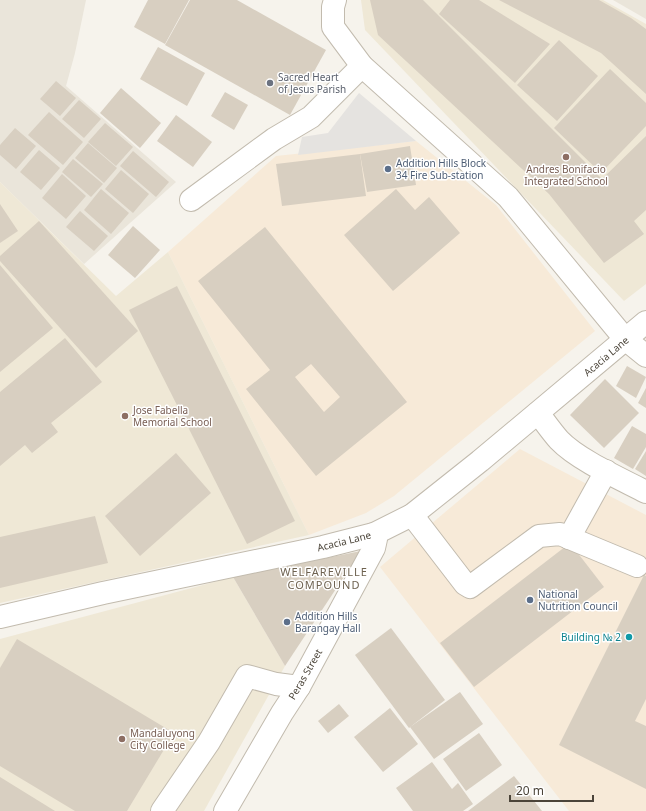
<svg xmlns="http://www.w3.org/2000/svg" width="646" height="811" font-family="'Noto Sans',sans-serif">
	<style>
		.residential { fill: #eae5da }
		.commercial { fill: #f7ead8 }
		.education { fill: #efe8d6 }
		.parking { fill: #e5e3e0 }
		.building { fill: #d8cfc1; fill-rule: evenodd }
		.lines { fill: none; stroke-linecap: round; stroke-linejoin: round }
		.minor-casing { stroke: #c2bbae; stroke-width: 24 }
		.minor { stroke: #fff; stroke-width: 22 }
		.worship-dot { fill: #6b7280; stroke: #fff; stroke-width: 1.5 }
		.education-dot { fill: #8d6e63; stroke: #fff; stroke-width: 1.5 }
		.service-dot { fill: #5c6f8a; stroke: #fff; stroke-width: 1.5 }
		.culture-dot { fill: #0f9aa8; stroke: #fff; stroke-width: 1.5 }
		.labels { text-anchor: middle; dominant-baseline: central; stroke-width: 3; stroke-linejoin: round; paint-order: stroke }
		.worship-label { font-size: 10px; fill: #5b616d; stroke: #fff; text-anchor: start }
		.service-label { font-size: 10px; fill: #4e5e75; stroke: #fff; text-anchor: start }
		.education-label { font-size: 10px; fill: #785e54; stroke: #fff; text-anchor: start }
		.street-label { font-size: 10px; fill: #4b4439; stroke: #fff }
		.culture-label { font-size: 10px; fill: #0d838f; stroke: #fff; text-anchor: end }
		.neighbourhood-label { font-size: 11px; letter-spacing: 1px; fill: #6e6250; stroke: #fff }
	</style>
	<rect width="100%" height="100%" fill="#f6f3ec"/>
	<g class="residential">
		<polygon points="0,0 86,0 75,53 66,86 176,182 84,264 0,182"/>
		<polygon points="613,0 646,0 646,19"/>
	</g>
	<g class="commercial">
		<polygon points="416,141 496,205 595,331 394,496 366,513 309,535 168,252 276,156"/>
		<polygon points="520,449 646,515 646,811 569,811 380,567"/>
	</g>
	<g class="education">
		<polygon points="361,0 603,0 646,24 646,284 624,301 365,30"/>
		<polygon points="0,182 116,296 168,252 309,535 0,603"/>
		<polygon points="233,577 285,666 204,811 0,811 0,639"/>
	</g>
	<polygon class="parking" points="359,93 416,141 298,155 302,137 328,133"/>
	<g class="building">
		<polygon points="148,0 189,0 165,44 134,27"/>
		<polygon points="190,0 237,0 326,50 290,115 165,45"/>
		<polygon points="370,0 423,0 602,179 646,136 646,210 634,221 644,234 604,263 549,194 378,35"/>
		<polygon points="450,0 479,0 550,44 515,83 439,14"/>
		<polygon points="499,0 599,0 631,18 646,29 646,94 601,53"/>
		<polygon points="559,40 598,76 557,121 517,85"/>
		<polygon points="158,47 205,73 187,106 140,79"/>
		<polygon points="610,69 646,103 646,126 601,173 554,128"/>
		<polygon points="56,81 76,98 60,116 40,99"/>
		<polygon points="121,88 161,123 140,148 100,113"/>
		<polygon points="225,92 248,105 234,130 211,116"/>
		<polygon points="79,100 101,119 84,138 62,119"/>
		<polygon points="49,112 83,142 63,165 28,135"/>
		<polygon points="176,115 212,142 193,167 157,141"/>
		<polygon points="105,123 133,147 116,166 88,142"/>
		<polygon points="15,128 36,146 16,169 0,155 0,145"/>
		<polygon points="88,143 117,168 104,183 75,158"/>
		<polygon points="410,146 416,185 367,192 360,154"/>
		<polygon points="39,150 60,168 41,190 20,172"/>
		<polygon points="133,151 169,182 156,197 120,166"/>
		<polygon points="360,154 366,196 282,206 276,164"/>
		<polygon points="73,159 103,184 91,197 62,172"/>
		<polygon points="121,170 149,194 133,213 105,189"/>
		<polygon points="62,174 86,196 66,219 42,198"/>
		<polygon points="101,189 129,213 111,234 84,210"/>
		<polygon points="396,189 415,210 429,197 460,233 393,291 344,235"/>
		<polygon points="0,204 18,231 0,243"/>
		<polygon points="80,211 108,236 94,251 66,227"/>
		<polygon points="39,221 138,331 96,368 0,261 0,256"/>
		<polygon points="133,226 160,250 135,278 108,255"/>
		<path d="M265 227 407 402 316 476 246 389 270 370 198 281ZM311 364 340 397 324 412 295 377Z"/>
		<polygon points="0,265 53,328 0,372"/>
		<polygon points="177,286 295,521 247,544 129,310"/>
		<polygon points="65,338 102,382 51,423 58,432 32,453 25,445 0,466 0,392"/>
		<polygon points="627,366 646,377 636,398 616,386"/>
		<polygon points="605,379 639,413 604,448 570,415"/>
		<polygon points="646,388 646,408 638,403"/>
		<polygon points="632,426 646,434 646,447 633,469 614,458"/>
		<polygon points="646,451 646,476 635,469"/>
		<polygon points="176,453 211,493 140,556 105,516"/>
		<polygon points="95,516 108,563 0,588 0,537"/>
		<polygon points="570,543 604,587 474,687 440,643"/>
		<polygon points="361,551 285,666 233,577"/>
		<polygon points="644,575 646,576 646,699 635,721 646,726 646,789 559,745"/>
		<polygon points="391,628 445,700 409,728 355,655"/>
		<polygon points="17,639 174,733 127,811 75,811 0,766 0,668"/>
		<polygon points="460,692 483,724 434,759 410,727"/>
		<polygon points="339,704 349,716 328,733 318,721"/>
		<polygon points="390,708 418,744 383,772 354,737"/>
		<polygon points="479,733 502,765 466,791 443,759"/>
		<polygon points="432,762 452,789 458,783 473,804 463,811 413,811 396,788"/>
		<polygon points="514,776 542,811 468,811"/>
		<polygon points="0,777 55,811 0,811"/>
	</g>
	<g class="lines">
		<g class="minor-casing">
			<g id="minor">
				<polyline points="335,0 333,7 333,27 362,66 508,197 625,339 646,356"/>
				<polyline points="191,200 274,139 311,117 362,66"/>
				<path d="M538 413C545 422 551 431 559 440 578 460 621 479 646 492"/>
				<polyline points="412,515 465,584 470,587 539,536 560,534 637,566"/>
				<polyline points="569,538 606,471"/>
				<polyline points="0,617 103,593 323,547 374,534 412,515 480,461 646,322"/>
				<polyline points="162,811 209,742 247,676 276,684 299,687"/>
				<polyline points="225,811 282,713 299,687 353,587 374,548 376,539 374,534"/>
			</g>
		</g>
		<use href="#minor" class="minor"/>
	</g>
	<circle class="worship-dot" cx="270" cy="83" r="4"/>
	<g class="education-dot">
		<circle cx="566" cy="157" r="4"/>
		<circle cx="125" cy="416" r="4"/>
		<circle cx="122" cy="739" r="4"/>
	</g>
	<g class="service-dot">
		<circle cx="388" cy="169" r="4"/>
		<circle cx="530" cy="600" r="4"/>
		<circle cx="287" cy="622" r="4"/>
	</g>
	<circle class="culture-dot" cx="629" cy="637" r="4"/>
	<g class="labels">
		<g class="worship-label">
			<text x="278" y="77">Sacred Heart<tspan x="278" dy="12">of Jesus Parish</tspan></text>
		</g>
		<g class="service-label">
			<text x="396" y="163">Addition Hills Block<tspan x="396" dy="12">34 Fire Sub-station</tspan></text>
			<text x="538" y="594">National<tspan x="538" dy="12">Nutrition Council</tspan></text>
			<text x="295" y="616">Addition Hills<tspan x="295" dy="12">Barangay Hall</tspan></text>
		</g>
		<g class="education-label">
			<text x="566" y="169" text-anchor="middle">Andres Bonifacio<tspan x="566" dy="12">Integrated School</tspan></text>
			<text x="133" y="410">Jose Fabella<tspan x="133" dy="12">Memorial School</tspan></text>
			<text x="130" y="733">Mandaluyong<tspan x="130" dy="12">City College</tspan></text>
		</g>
		<g class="street-label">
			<text transform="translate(606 356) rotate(-40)">Acacia Lane</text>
			<text transform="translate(344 541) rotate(-14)">Acacia Lane</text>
			<text transform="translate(305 674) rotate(-60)">Peras Street</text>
		</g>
		<g class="culture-label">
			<text x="621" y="637">Building № 2</text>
		</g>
		<g class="neighbourhood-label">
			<text x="324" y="571">WELFAREVILLE<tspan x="324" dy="13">COMPOUND</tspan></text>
		</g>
	</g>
	<path d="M510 795v6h83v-6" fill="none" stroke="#4b4439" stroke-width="2"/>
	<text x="516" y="795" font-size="12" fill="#4b4439" stroke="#ffffff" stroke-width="3" paint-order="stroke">20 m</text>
</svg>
